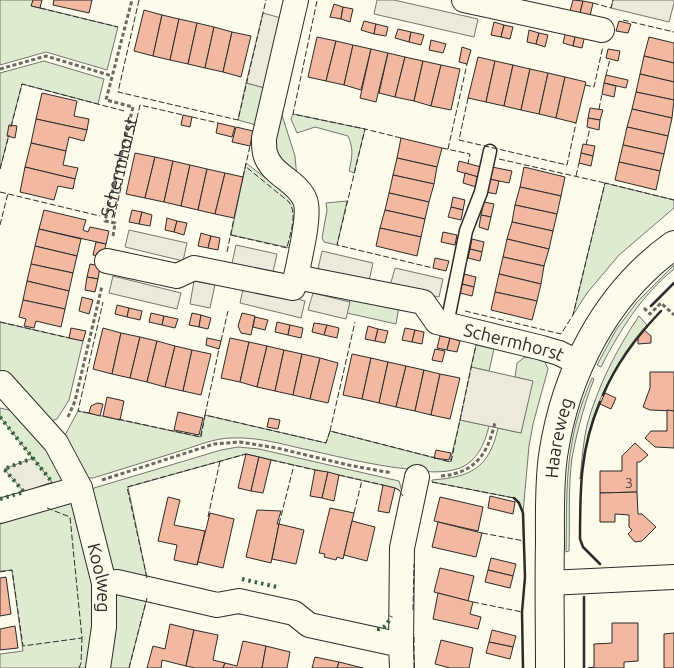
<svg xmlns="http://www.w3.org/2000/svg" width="674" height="668" font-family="Ubuntu,sans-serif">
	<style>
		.green { fill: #deebd1; stroke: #74746e }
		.parking { fill: #eceadb; stroke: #74746e }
		.building { fill: #f2b8a0; stroke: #2b2b2b }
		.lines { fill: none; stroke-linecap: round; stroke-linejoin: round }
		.service-casing { stroke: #2b2b2b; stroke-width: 15 }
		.minor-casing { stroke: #2b2b2b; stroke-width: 26 }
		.primary-casing { stroke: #2b2b2b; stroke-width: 30 }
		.path { stroke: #6a6964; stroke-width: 3; stroke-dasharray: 4 2.5; stroke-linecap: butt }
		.service { stroke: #fdfbea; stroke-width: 12 }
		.minor { stroke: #fdfbea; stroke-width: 24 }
		.primary { stroke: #fdfbea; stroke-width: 28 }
		.hedge { stroke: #34623c; stroke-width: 4; stroke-dasharray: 2.5 4; stroke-linecap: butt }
		.fence { stroke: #2b2b2b; stroke-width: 1; stroke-dasharray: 6 2.5; stroke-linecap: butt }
		.wall { stroke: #2b2b2b; stroke-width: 2.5 }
		.labels { text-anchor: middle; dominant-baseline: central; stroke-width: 4; stroke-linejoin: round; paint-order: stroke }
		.number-label { font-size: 15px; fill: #5d4e48 }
		.street-label { font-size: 18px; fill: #2b2b2b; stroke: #fdfbea }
	</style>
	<rect width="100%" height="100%" fill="#fdfbea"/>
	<g class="green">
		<polygon points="0,0 33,0 32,6 118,27 107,70 46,52 0,65"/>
		<polygon points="44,61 104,79 98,104 22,84 0,169 0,73"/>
		<polygon points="246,83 265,88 256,125 238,120"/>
		<polygon points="281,112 295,156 297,179 279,159 274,143"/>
		<path d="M293 114 365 129 354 173 349 171C352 158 354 149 348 136L315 127 297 133 291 119Z"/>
		<polygon points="246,163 290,197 296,208 291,248 231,235"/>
		<polygon points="605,183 674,200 674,208 619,255 587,293 573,315"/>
		<polygon points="347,201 337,245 324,242 322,238 327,210 326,203"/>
		<path d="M674 265V269C641 296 620 330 601 367L597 365 616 330 637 302Z"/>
		<polygon points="351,295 399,306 396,324 347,313"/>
		<path d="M639 316 647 325C619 355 596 400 587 440 584 453 582 466 580 479 582 461 583 442 587 425 598 386 616 350 639 316Z"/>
		<polygon points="0,322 83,341 69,400 57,419 49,422 0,372"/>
		<polygon points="476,345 494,349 489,371 471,367"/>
		<path d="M525 357 544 360 548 369 533 424 529 446 523 513 519 503 514 498 432 482V480C470 477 489 469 498 428L521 433 532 381 515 377 517 363Z"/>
		<path d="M592 378 594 379C584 405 577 431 572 458 568 488 570 520 569 551L566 552C567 514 565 474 573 437 577 416 584 397 592 378Z"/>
		<polygon points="0,408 18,412 68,478 55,486 0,417"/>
		<path d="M78 411 200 437 205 415 326 443 330 431 450 462 460 420 489 426C485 444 477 461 460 468 443 474 424 472 407 469 370 465 332 455 295 447 275 442 253 437 232 438 214 438 197 446 180 451 151 460 122 469 93 478H86L64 437Z"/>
		<polygon points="238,447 259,449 399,481 403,495 399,490 395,488 246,454 128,487 147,578 113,572 91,493 94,488 221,450"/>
		<polygon points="70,497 95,574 90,668 0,668 0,654 23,651 12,570 0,571 0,516"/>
		<polygon points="115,590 147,598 129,668 104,668"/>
	</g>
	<g class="parking">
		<polygon points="377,0 394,0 478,19 474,37 374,14"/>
		<polygon points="613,0 674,0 674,3 669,22 611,8"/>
		<polygon points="263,13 281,18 265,88 246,83"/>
		<polygon points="129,230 187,243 183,261 125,247"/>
		<polygon points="236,245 277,254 273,272 232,263"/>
		<polygon points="322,251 373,263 369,281 318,269"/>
		<polygon points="395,268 443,279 439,297 390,286"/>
		<polygon points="113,276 181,293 177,309 109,293"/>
		<polygon points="194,281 215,285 210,308 190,304"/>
		<polygon points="244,285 305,301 301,318 240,303"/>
		<polygon points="313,293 350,302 346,319 308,310"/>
		<polygon points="471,367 533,381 521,433 460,420"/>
		<polygon points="33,458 52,482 24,492 4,469"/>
	</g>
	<g class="building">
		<polygon points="33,0 42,0 40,8 31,6"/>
		<polygon points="54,0 92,0 89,13 53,5"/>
		<polygon points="573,0 583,1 580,13 570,11"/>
		<polygon points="583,1 593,3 590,16 580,13"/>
		<polygon points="334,4 343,7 341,19 330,17"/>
		<polygon points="343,7 353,9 350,22 341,19"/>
		<polygon points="144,10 162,15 153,56 134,51"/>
		<polygon points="162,15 179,19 170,60 153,56"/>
		<polygon points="179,19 197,23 188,64 170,60"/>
		<polygon points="364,21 376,24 374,34 361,30"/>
		<polygon points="619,21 631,24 628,33 616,31"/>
		<polygon points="494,22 504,25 501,37 491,35"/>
		<polygon points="197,23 214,27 205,68 188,64"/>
		<polygon points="376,24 388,27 386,36 374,34"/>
		<polygon points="504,25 513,27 510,39 501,37"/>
		<polygon points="214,27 232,32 223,72 205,68"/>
		<polygon points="398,29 411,32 409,42 395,38"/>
		<polygon points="529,30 539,33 536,44 527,42"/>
		<polygon points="566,31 576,33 573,46 563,43"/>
		<polygon points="232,32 251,36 241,77 223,72"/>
		<polygon points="411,32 424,35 421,45 409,42"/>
		<polygon points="539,33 548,35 545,47 536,44"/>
		<polygon points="576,33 585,35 582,48 573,46"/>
		<polygon points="317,37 336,41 326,81 308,77"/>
		<polygon points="649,37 674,43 674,63 644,56"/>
		<polygon points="431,40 446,44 443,53 429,50"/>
		<polygon points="336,41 353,45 344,85 326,81"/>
		<polygon points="353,45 371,49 361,90 344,85"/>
		<polygon points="462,47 471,50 467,64 459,62"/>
		<polygon points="371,49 388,53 376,102 360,98"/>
		<polygon points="608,49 620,51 618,61 606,58"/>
		<polygon points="388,53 405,57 395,97 379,93"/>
		<polygon points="644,56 674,63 674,82 640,74"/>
		<polygon points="405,57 423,61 414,101 395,97"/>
		<polygon points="478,57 495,61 486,102 468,98"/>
		<polygon points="423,61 441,65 431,106 414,101"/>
		<polygon points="495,61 513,65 504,106 486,102"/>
		<polygon points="441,65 460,69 451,110 431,106"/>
		<polygon points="513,65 530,69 521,110 504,106"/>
		<polygon points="530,69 548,73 539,114 521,110"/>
		<polygon points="548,73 565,77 556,118 539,114"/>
		<polygon points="640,74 674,82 674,100 636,92"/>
		<polygon points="606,75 628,80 626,88 604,83"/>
		<polygon points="565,77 586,82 576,123 556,118"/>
		<polygon points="604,83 616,86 614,97 602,94"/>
		<polygon points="636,92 674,100 672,118 632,109"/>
		<polygon points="42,93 77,101 74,116 89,119 87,130 36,119"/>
		<polygon points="590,108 603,110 600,120 588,118"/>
		<polygon points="632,109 672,118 668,136 627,127"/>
		<polygon points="183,115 192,117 190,127 181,125"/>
		<polygon points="588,118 600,120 599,130 587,127"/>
		<polygon points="36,119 87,130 84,141 69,137 66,151 31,143"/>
		<polygon points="218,123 235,127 232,137 216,133"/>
		<polygon points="9,125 17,126 15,138 7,136"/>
		<polygon points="236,127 253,131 250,146 232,142"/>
		<polygon points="627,127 668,136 664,154 623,145"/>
		<polygon points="401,138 442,148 437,167 397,158"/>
		<polygon points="31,143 66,151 63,165 78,168 75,179 25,167"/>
		<polygon points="583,144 595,146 593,156 581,153"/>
		<polygon points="623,145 664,154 660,171 619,162"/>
		<polygon points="135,153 155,157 145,198 126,194"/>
		<polygon points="581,153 593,156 591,166 579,163"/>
		<polygon points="155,157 173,161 164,202 145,198"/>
		<polygon points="397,158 437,167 434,184 393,175"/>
		<polygon points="173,161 190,165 181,206 164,202"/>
		<polygon points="459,161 481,167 478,177 457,171"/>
		<polygon points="619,162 660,171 656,190 615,180"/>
		<polygon points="190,165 207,169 198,210 181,206"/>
		<polygon points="25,167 75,179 73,189 58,186 54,200 20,192"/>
		<polygon points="492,167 512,171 509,183 489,179"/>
		<polygon points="524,167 565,177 561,196 520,187"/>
		<polygon points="207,169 225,173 215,214 198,210"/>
		<polygon points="225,173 243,177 234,218 215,214"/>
		<polygon points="465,173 478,177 476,187 463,183"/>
		<polygon points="393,175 434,184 429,202 389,193"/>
		<polygon points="489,179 499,181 496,194 486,192"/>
		<polygon points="520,187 561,196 557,214 515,205"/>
		<polygon points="389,193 429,202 425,219 385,210"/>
		<polygon points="453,197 465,200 463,210 451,207"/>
		<polygon points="484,202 494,204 491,217 481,215"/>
		<polygon points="515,205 557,214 553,231 512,222"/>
		<polygon points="451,207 463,210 461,220 448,217"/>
		<polygon points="44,210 86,220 83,230 88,232 90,227 109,231 106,244 39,229"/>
		<polygon points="132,210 142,212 139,224 129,222"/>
		<polygon points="385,210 425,219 421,237 380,228"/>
		<polygon points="142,212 152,215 150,226 139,224"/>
		<polygon points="481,215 491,217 488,230 479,227"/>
		<polygon points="167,218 177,221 174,232 165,230"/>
		<polygon points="177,221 187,223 184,235 174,232"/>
		<polygon points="512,222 553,231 549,249 507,239"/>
		<polygon points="380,228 421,237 417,256 376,246"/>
		<polygon points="39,229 81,239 77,256 35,246"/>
		<polygon points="443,232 457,235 455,245 441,242"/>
		<polygon points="201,233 211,236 208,248 198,246"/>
		<polygon points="211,236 220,238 218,250 208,248"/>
		<polygon points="472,239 484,242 482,252 470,249"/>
		<polygon points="507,239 549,249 544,266 503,257"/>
		<polygon points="96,242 106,244 103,257 93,255"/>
		<polygon points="35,246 77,256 73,273 31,264"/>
		<polygon points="470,249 482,252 480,261 468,258"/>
		<polygon points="503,257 544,266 541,284 499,274"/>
		<polygon points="435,258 449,261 446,271 433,268"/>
		<polygon points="31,264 73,273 69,291 27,281"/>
		<polygon points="90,264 100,266 98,279 87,277"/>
		<polygon points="464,274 476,277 474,287 462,284"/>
		<polygon points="499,274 541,284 537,301 495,292"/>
		<polygon points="87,277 98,279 95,292 85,290"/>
		<polygon points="27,281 69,291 65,309 23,300"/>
		<polygon points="462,284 474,287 472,296 460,293"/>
		<polygon points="495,292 537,301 532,320 491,310"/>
		<polygon points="82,297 93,300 89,314 79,311"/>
		<polygon points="23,300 65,309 61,327 36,321 34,328 24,326 26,319 19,317"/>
		<polygon points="117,305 129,308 127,317 115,314"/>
		<polygon points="129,308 142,311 140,320 127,317"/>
		<polygon points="151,313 164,316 162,325 149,322"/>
		<polygon points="192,313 201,315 199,327 189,325"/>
		<polygon points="242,313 255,316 251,335 241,333 238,326"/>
		<polygon points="201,315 211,318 208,329 199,327"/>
		<polygon points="164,316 178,319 175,328 162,325"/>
		<polygon points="255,317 268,320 265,330 253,327"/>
		<polygon points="277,322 290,325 288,335 275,332"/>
		<polygon points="314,323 327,325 324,335 312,332"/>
		<polygon points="290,325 303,328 301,338 288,335"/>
		<polygon points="327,325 339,328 337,338 324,335"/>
		<polygon points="368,326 378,329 375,341 365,339"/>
		<polygon points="71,328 86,331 83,341 69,338"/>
		<polygon points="103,328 121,333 112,374 93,369"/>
		<polygon points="405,328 415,330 412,342 402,340"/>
		<polygon points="378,329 388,331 385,343 375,341"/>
		<polygon points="415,330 424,332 422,344 412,342"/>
		<polygon points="644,330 651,336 651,343 638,344 638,338"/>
		<polygon points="121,333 140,337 130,378 112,374"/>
		<polygon points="440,336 450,338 447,350 437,348"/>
		<polygon points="140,337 157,341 147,382 130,378"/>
		<polygon points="207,338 221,341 219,349 206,345"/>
		<polygon points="230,338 249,342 240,382 221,378"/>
		<polygon points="450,338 460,341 457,352 447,350"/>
		<polygon points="157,341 175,346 165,387 147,382"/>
		<polygon points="249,342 267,346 257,387 240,382"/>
		<polygon points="175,346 192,350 183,391 165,387"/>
		<polygon points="267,346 284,350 275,391 257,387"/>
		<polygon points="435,349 445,351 442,362 432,360"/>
		<polygon points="192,350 211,354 201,395 183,391"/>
		<polygon points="284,350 302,354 293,395 275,391"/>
		<polygon points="302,354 320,358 310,399 293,395"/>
		<polygon points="352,354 371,358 362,399 343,395"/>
		<polygon points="320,358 338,363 328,403 310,399"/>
		<polygon points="371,358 388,362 379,403 362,399"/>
		<polygon points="388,362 406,366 396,407 379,403"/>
		<polygon points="406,366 424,370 415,411 396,407"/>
		<polygon points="424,370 440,374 431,415 415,411"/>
		<polygon points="650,372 674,372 674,411 650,410 643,407 650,388"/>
		<polygon points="440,374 460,378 450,419 431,415"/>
		<polygon points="605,393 616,398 611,409 600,404"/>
		<polygon points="107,397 124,401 120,420 103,416"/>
		<polygon points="97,403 103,404 100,416 89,413 91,406"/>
		<polygon points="667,410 674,411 674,448 655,447 645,438 651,431 667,431"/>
		<polygon points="178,412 203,418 199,435 174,430"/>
		<polygon points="269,418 280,420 278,429 267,427"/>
		<polygon points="635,443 648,455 640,462 637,462 637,492 600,493 600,471 622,471 622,456"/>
		<polygon points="436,450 451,453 449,460 434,458"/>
		<polygon points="246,454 259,457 251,491 238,488"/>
		<polygon points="259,457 271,460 263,493 251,491"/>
		<polygon points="315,470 328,472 322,498 310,496"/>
		<polygon points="328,472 339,475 334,501 322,498"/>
		<polygon points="383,485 395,488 389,513 378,511"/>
		<polygon points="637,492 638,514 642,514 656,527 642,541 635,542 628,534 632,530 629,527 629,515 615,514 615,522 600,522 600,493"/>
		<polygon points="490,496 515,502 513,514 488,508"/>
		<polygon points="168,497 180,500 174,525 205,531 197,565 174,560 177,545 158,541"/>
		<polygon points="440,497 483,507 478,531 434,521"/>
		<polygon points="330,508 354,513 343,559 337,557 336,560 324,557 325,554 319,553"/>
		<polygon points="257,510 281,511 277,524 279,524 271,563 246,557"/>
		<polygon points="210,513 234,519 223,568 198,562 197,565"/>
		<polygon points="352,521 375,527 367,561 344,555"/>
		<polygon points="438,522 482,533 476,557 432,547"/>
		<polygon points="279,524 304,530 296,564 272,559"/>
		<polygon points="491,558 516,564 513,576 488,570"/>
		<polygon points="440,568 474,576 468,601 434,592"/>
		<polygon points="488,570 513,576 510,588 485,582"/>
		<polygon points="6,577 11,614 0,616 0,578"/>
		<polygon points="438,593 473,602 470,614 481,617 478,629 433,619"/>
		<polygon points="612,623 638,623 638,661 624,662 624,668 588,668 594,667 594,644 612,643"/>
		<polygon points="170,624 194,630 186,666 162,660 161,668 147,668 153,646 165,649"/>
		<polygon points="15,626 18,648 0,650 0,629"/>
		<polygon points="194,630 218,635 213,660 225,663 223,668 195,668 186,666"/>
		<polygon points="492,630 516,636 513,647 489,642"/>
		<polygon points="674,633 674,668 664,668 664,634"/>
		<polygon points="441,640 473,648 469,668 450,668 435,664"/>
		<polygon points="243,641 266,646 262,668 223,668 225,663 237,666"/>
		<polygon points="489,642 513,647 510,659 486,653"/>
		<polygon points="266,646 290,652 287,668 262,668"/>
		<polygon points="315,657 339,662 337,668 312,668"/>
		<polygon points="339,662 363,668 337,668"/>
	</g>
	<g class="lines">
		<g class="service-casing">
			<polyline id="service" points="447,324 466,231 481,192 490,151"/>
		</g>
		<g class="minor-casing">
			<g id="minor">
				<polyline points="464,0 602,30"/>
				<path id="s2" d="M107 261 177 276 194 268 293 288 296 277 423 302 437 322 542 348 559 353 579 363"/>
				<path d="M296 277C299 260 311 214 305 200 297 180 270 175 265 153 264 149 264 143 264 138L296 0"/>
				<path id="s3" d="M2 383 56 443 80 488 104 583V627L98 668"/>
				<polyline points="0,511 80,488"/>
				<polyline points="104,583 117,582 217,605 239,601 294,613 309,625 401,645 402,668"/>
				<polyline points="549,583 674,577"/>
				<polyline points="401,645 402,548 417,477"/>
			</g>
		</g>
		<g class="primary-casing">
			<g id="primary">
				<path id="s4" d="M550 668C550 626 549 585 550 543 550 514 549 485 553 456 565 374 605 294 674 245"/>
			</g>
		</g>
		<g class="path">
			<polyline points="0,69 46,56 112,76"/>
			<path id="s1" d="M113 236 115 223 105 221 133 107 106 100 132 0"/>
			<polyline points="644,308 650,314 661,303 674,315"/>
			<polyline points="68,417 75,401 102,286"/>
			<path d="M441 476C475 473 488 454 495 422"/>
			<polyline points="102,480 214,444 240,442 277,448 348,465 392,473"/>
		</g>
		<use href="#service" class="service"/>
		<use href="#minor" class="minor"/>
		<use href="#primary" class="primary"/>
		<g class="hedge">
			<polyline points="0,417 52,482"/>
			<polyline points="0,499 24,492 4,469 33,458"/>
			<polyline points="242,579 277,587"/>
			<path d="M377 629C385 629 388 623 391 616"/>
		</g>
		<g class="fence">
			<polyline points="139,0 118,92 238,120 266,0"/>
			<polyline points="317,1 293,114 365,129"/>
			<polyline points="593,3 611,8 613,0"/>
			<polyline points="40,8 118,27"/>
			<polyline points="623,20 674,32"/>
			<polyline points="606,75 610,59"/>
			<polyline points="585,85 594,87 603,46"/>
			<polyline points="468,98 459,140 567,165 576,123"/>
			<polyline points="599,109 602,94"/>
			<polyline points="192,117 218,123"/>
			<polyline points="11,127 22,84 124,111"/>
			<polyline points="401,138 365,129 337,245 433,268"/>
			<polyline points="586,145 590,128"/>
			<polyline points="442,148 470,154 468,164"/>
			<polyline points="448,149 467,64"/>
			<polyline points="499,159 605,183"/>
			<polyline points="0,169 9,135"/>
			<polyline points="576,176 579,163"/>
			<polyline points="243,177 250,146"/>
			<polyline points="0,192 100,216"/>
			<polyline points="114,218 140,105 183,115"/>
			<polyline points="0,225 8,193"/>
			<path d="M231 235 287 248C290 233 298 215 289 202L245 166"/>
			<polyline points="227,252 234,218"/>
			<polyline points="465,311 561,334 573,315 605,183 674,200"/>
			<polyline points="0,322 69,338"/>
			<polyline points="221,341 228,311"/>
			<polyline points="89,413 78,411 103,302"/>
			<polyline points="205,415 219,349"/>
			<polyline points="118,419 201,437 205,415 326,443 330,431 436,458"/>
			<polyline points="330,431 355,322"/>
			<polyline points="271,460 315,470"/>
			<polyline points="443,460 451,462 476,345"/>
			<polyline points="339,475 383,485"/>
			<polyline points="432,482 514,498"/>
			<polyline points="395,488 399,490 403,496"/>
			<polyline points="354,513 362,480"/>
			<polyline points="208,517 220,461"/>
			<polyline points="279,524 294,465"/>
			<polyline points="482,533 524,541"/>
			<polyline points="0,572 12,570 23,646 82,638 70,517 47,508"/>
			<polyline points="147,578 127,487 246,454"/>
			<polyline points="473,602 522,612"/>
			<polyline points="413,610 414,564"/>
			<polyline points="414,637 414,668"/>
			<polyline points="79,668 81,663 82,638"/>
			<polyline points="129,668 147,598"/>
		</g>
		<g class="wall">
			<polyline points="651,306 674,283"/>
			<path d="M603 395C617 362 637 336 661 311"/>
			<polyline points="514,498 519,503 523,513 525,577 522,612 523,668"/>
			<path d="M600 564 583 547 580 539C580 489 580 449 600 402"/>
			<polyline points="584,668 584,597"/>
		</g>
	</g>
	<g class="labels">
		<g class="number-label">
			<text x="629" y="482">3</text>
		</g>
		<g class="street-label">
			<text stroke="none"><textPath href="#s1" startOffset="79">Schermhorst</textPath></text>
			<text stroke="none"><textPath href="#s2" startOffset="436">Schermhorst</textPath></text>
			<text stroke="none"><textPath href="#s4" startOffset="231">Haareweg</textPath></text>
			<text stroke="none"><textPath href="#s3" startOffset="224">Koolweg</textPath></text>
		</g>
	</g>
</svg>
